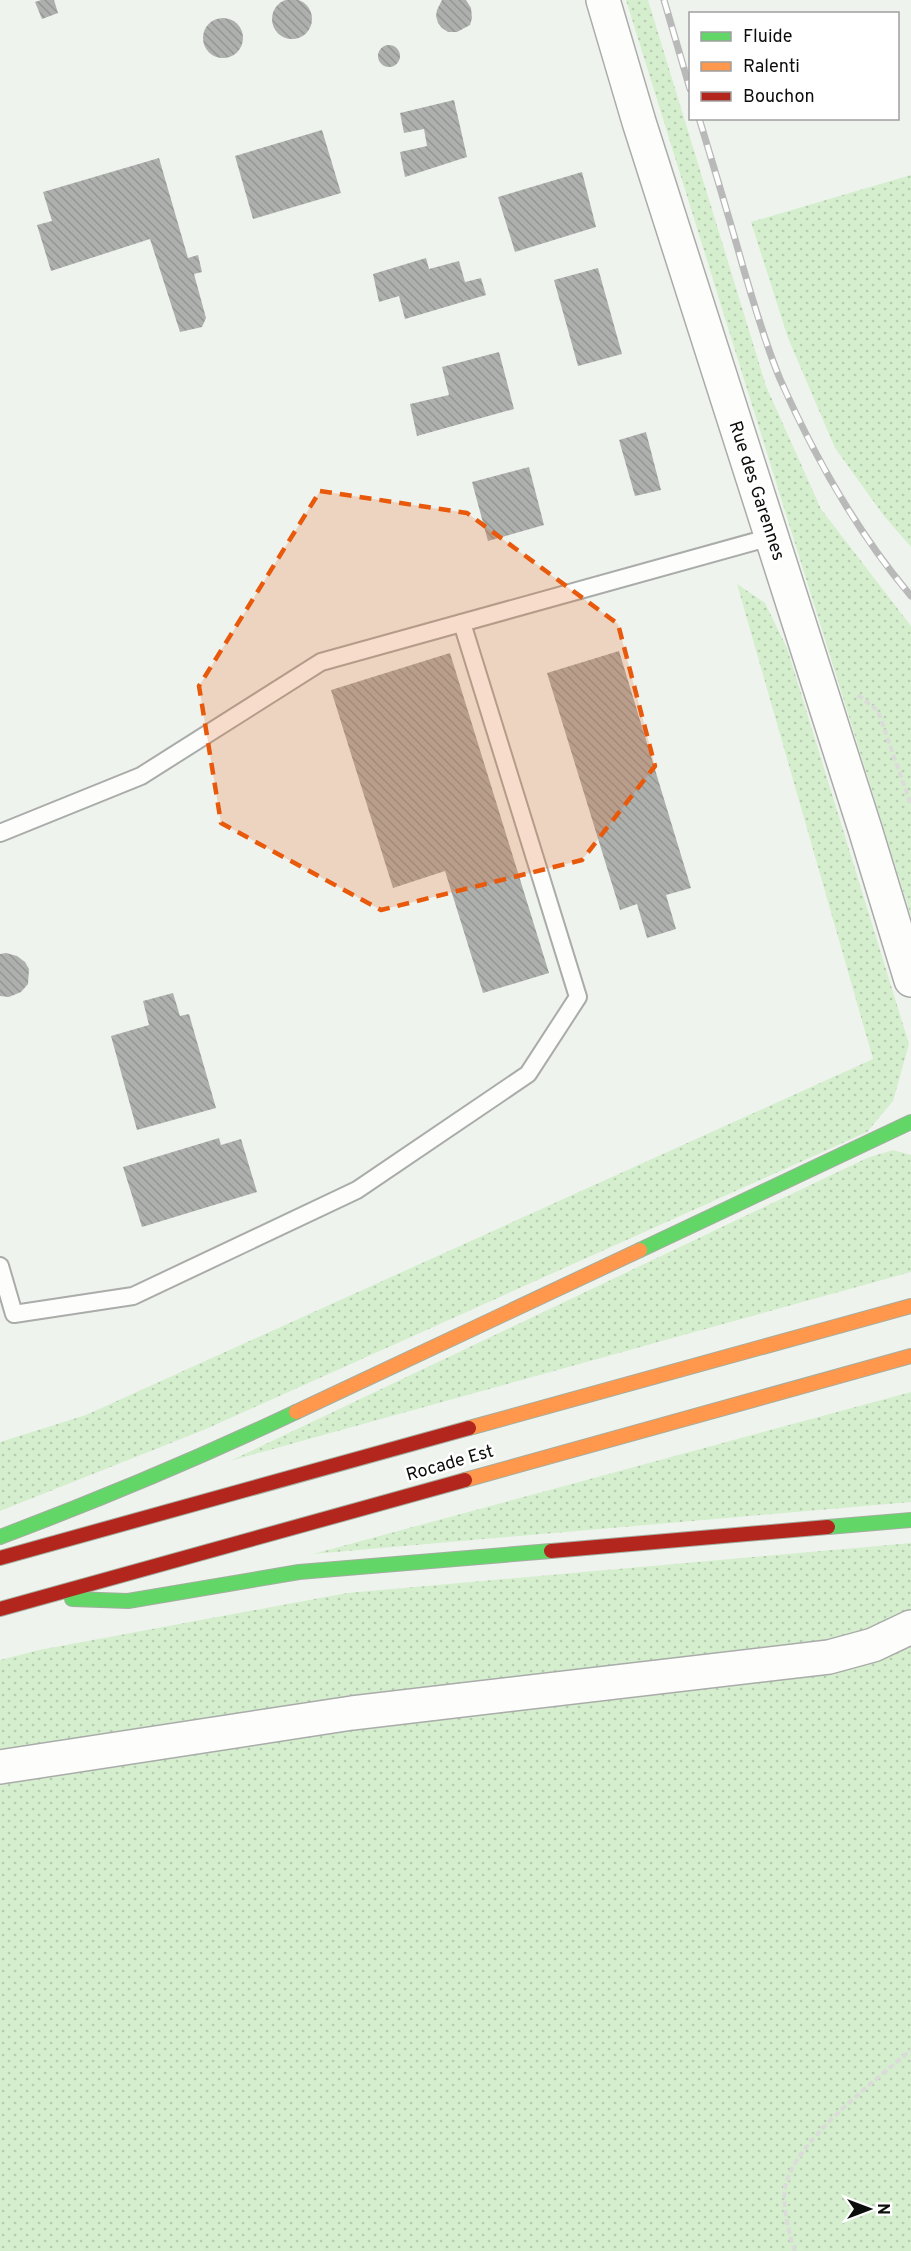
<svg xmlns="http://www.w3.org/2000/svg" width="911" height="2251" font-family="Overpass,sans-serif">
	<style>
		.grass { fill: url(#grass-dots) }
		.building { fill: url(#building-back-hatch) }
		.lines { fill: none; stroke-linecap: round; stroke-linejoin: round }
		.lane-casing { stroke: #a9aca9; stroke-width: 20 }
		.street-casing { stroke: #a9aca9; stroke-width: 36 }
		.fast-casing { stroke: #a3aea0; stroke-width: 16 }
		.slow-casing { stroke: #a3aea0; stroke-width: 16 }
		.jam-casing { stroke: #a3aea0; stroke-width: 16 }
		.path { stroke: #dbdbda; stroke-width: 4; stroke-dasharray: 6 3; stroke-linecap: butt }
		.lane { stroke: #fdfdfc; stroke-width: 16 }
		.street { stroke: #fdfdfc; stroke-width: 33 }
		.fast { stroke: #63d668; stroke-width: 14 }
		.slow { stroke: #ff974d; stroke-width: 14 }
		.jam { stroke: #b3261e; stroke-width: 14 }
		.rail-casing { stroke: #b8b9b8; stroke-width: 7 }
		.rail { stroke: #fff; stroke-width: 4.5; stroke-dasharray: 14; stroke-linecap: butt }
		.marked { fill: #e8590c; fill-opacity: 0.2; stroke: #e8590c; stroke-width: 4.5; stroke-dasharray: 12 8; stroke-linejoin: round }
		.labels { text-anchor: middle; dominant-baseline: central; stroke-width: 5; stroke-linejoin: round; paint-order: stroke }
		.street-label { font-size: 18px; fill: #0c0e0c; stroke: #fff }
	</style>
	<defs>
		<pattern id="grass-dots" width="8" height="8" patternUnits="userSpaceOnUse" patternTransform="scale(1.5)"><rect width="8" height="8" fill="#d5efce"/><path d="M2 2h.1M6 6h.1" fill="none" stroke="#b6ccb0" stroke-width="1.8" stroke-linecap="round"/></pattern>
		<pattern id="building-back-hatch" width="6" height="6" patternUnits="userSpaceOnUse" patternTransform="scale(1.5)"><rect width="6" height="6" fill="#aeb0ad"/><path d="M-1 5l2 2M0 0l6 6M5-1l2 2" fill="none" stroke="#949694"/></pattern>
	</defs>
	<rect width="100%" height="100%" fill="#eff3ee"/>
	<g class="grass">
		<polygon points="626,0 648,0 766,386 821,509 911,626 911,916"/>
		<polygon points="911,175 911,547 884,516 835,448 788,338 751,222"/>
		<polygon points="737,584 765,603 787,648 909,1044 893,1101 867,1132 206,1429 0,1511 0,1442 86,1415 873,1059"/>
		<polygon points="893,1150 911,1155 911,1272 230,1461 867,1158"/>
		<polygon points="911,1392 911,1502 313,1554"/>
		<polygon points="911,1543 911,2251 0,2251 0,1660 39,1650 347,1593"/>
	</g>
	<g class="building">
		<circle cx="292" cy="19" r="20"/>
		<polygon points="41,0 54,0 58,13 42,19 35,2"/>
		<polygon points="442,0 466,0 471,8 472,18 470,25 457,32 448,32 442,28 438,23 436,16 437,10"/>
		<circle cx="223" cy="38" r="20"/>
		<circle cx="389" cy="56" r="11"/>
		<polygon points="454,100 467,157 405,177 400,152 427,146 424,129 404,133 400,113"/>
		<polygon points="322,130 341,193 253,219 235,156"/>
		<polygon points="159,158 188,258 198,255 202,272 194,274 206,318 202,327 180,332 150,239 51,271 37,225 52,221 43,192"/>
		<polygon points="582,172 596,227 515,252 498,197"/>
		<polygon points="426,258 429,269 459,261 465,282 481,278 486,295 405,319 399,296 379,302 373,274"/>
		<polygon points="598,268 622,354 578,366 554,280"/>
		<polygon points="499,352 514,409 417,436 410,404 449,395 442,367"/>
		<polygon points="646,432 661,490 635,496 619,440"/>
		<polygon points="529,467 544,525 488,541 472,482"/>
		<polygon points="619,651 691,888 666,895 676,929 647,938 637,904 620,910 547,673"/>
		<polygon points="450,653 549,973 483,993 445,871 393,888 331,690"/>
		<polygon points="6,953 17,956 25,962 29,969 28,984 21,992 9,997 0,996 0,954"/>
		<polygon points="173,993 180,1016 189,1014 216,1108 137,1130 111,1036 149,1025 143,1001"/>
		<polygon points="219,1138 221,1145 241,1139 257,1192 142,1227 123,1167"/>
	</g>
	<g class="lines">
		<g class="lane-casing">
			<g id="lane">
				<polyline points="0,833 141,776 321,662 771,537"/>
				<polyline points="0,1266 14,1314 133,1296 357,1190 528,1074 578,997 462,623"/>
			</g>
		</g>
		<g class="street-casing">
			<g id="street">
				<polyline points="603,0 639,122 865,829 911,980"/>
				<polyline points="0,1767 352,1713 829,1657 873,1645 911,1627"/>
			</g>
		</g>
		<g class="fast-casing">
			<g id="fast">
				<polyline points="640,1250 911,1122"/>
				<polyline points="828,1527 911,1520"/>
				<path d="M0 1537C101 1499 199 1458 296 1412"/>
				<polyline points="72,1599 128,1601 299,1572 551,1551"/>
			</g>
		</g>
		<g class="slow-casing">
			<g id="slow">
				<polyline points="296,1412 640,1250"/>
				<polyline points="469,1428 911,1306"/>
				<polyline points="465,1480 911,1356"/>
			</g>
		</g>
		<g class="jam-casing">
			<g id="jam">
				<polyline points="551,1551 828,1527"/>
				<polyline points="0,1558 469,1428"/>
				<polyline points="0,1609 465,1480"/>
			</g>
		</g>
		<g class="path">
			<polyline points="858,695 878,711 911,805"/>
			<path d="M795 2251C789 2235 782 2205 785 2188 793 2142 876 2080 911 2050"/>
		</g>
		<use href="#lane" class="lane"/>
		<use href="#street" class="street"/>
		<use href="#fast" class="fast"/>
		<use href="#slow" class="slow"/>
		<use href="#jam" class="jam"/>
		<g class="rail-casing">
			<g id="rail">
				<polyline points="664,0 690,89"/>
				<path d="M699 118C714 168 729 217 743 267 754 304 765 343 780 379 814 456 856 531 911 596"/>
			</g>
		</g>
		<use href="#rail" class="rail"/>
	</g>
	<path class="marked" d="M320 491 467 513 618 624 655 766 582 860 381 910 221 823 199 686Z"/>
	<g class="labels">
		<g class="street-label">
			<text transform="translate(756 491) rotate(72)">Rue des Garennes</text>
			<text transform="translate(450 1464) rotate(-16)">Rocade Est</text>
		</g>
	</g>
	<rect x="689" y="12" width="210" height="108" fill="#ffffff" stroke="#9e9f9e" stroke-width="1.5"/>
	<rect x="701" y="32" width="30" height="9" fill="#63d668" stroke="#9e9f9e" stroke-width="1.5"/>
	<text x="743" y="42" font-size="18" fill="#0c0e0c">Fluide</text>
	<rect x="701" y="62" width="30" height="9" fill="#ff974d" stroke="#9e9f9e" stroke-width="1.5"/>
	<text x="743" y="72" font-size="18" fill="#0c0e0c">Ralenti</text>
	<rect x="701" y="92" width="30" height="9" fill="#b3261e" stroke="#9e9f9e" stroke-width="1.5"/>
	<text x="743" y="102" font-size="18" fill="#0c0e0c">Bouchon</text>
	<g transform="translate(869 2209) rotate(90)" stroke="#ffffff" stroke-width="4.5" paint-order="stroke">
	<path d="M0-4.5L10 22L0 15L-10 22Z" fill="#0c0e0c"/>
	<text y="-9" font-size="16" font-weight="bold" text-anchor="middle" fill="#0c0e0c">N</text>
	</g>
</svg>
